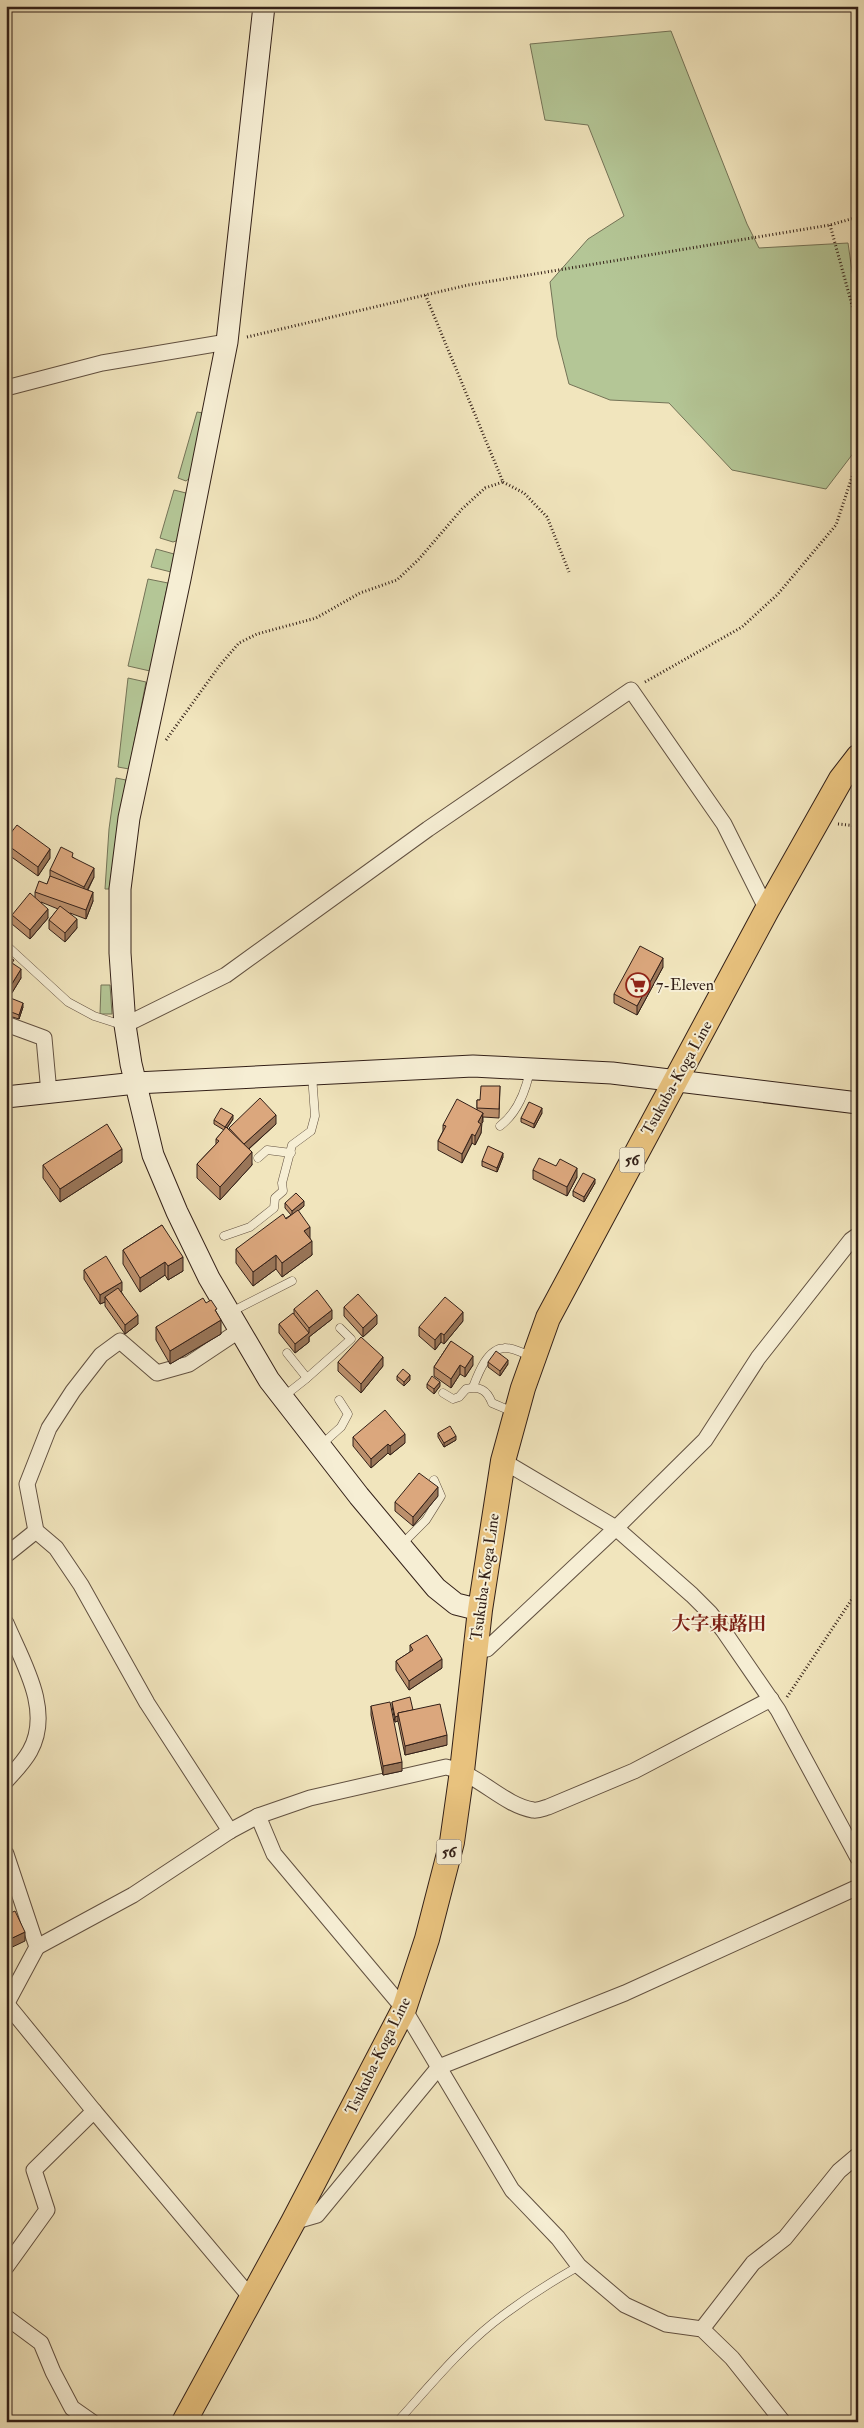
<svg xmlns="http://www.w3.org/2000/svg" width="864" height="2428" font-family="'IM FELL Double Pica','Noto Serif JP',serif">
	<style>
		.green { fill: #b4c696; stroke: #747357 }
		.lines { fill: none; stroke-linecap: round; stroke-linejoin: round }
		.lane-casing { stroke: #625141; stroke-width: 9 }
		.street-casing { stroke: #625141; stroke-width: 17 }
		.secondary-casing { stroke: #332018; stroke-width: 23 }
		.primary-casing { stroke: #332018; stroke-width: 26 }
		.path { stroke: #332018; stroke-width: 3; stroke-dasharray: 1 2.5; stroke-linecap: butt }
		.lane { stroke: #f6eed4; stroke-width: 8 }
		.street { stroke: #f6eed4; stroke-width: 15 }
		.secondary { stroke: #f6eed4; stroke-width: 21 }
		.primary { stroke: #e8c27e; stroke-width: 24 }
		.wall { fill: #bc906c; stroke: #332018 }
		.shaded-wall { fill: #997558; stroke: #332018 }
		.building { fill: #dba77d; stroke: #332018 }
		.labels { text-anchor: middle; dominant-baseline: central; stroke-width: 4; stroke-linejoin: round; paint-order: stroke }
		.shield { fill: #f6eed4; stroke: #6e5e50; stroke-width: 1 }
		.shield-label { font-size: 15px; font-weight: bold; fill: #332018 }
		.poi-label { font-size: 16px; fill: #332018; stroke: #f6eed4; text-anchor: start }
		.street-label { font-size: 16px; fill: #332018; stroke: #f6eed4 }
		.quarter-label { font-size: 19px; font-weight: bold; fill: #7a1f14; stroke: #f6eed4 }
	</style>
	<rect width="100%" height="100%" fill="#f1e5bd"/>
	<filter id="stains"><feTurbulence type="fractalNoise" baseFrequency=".004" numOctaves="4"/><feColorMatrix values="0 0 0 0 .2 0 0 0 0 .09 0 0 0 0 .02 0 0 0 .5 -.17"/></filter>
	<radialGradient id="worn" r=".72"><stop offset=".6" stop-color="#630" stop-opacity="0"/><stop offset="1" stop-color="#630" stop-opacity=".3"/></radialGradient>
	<g class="green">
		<polygon points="671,31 747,224 759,248 848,243 858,313 858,447 826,489 732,470 669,403 610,400 569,384 557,337 550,282 588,239 624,216 588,125 545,120 530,44"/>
		<polygon points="197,412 203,413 191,477 186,481 178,478"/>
		<polygon points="174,490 186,493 179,540 173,542 160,538"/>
		<polygon points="156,549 174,554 171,572 151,567"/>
		<polygon points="148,579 168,583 150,671 128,666"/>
		<polygon points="128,678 146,682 129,769 118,767"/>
		<polygon points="116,778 126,780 109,889 105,889 109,829"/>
		<polygon points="101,985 110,985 112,1014 100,1014"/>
	</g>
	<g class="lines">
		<g class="lane-casing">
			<g id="lane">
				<polyline points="6,945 68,1002 94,1016 122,1025"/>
				<path d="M500 1126C517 1113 526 1090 530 1070"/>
				<polyline points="258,1158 267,1150 291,1153"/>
				<polyline points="224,1236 250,1227 274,1208 275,1198 283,1191 282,1183 292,1145 311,1131 315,1116 312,1075"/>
				<polyline points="231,1312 292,1281"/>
				<polyline points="287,1353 307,1378 351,1339 340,1328"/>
				<path d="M473 1387C478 1374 487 1349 504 1348 513 1347 522 1354 531 1355"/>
				<path d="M443 1393 453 1399 459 1397 466 1389C480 1386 487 1390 492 1403L513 1412"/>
				<polyline points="283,1397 307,1378"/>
				<polyline points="321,1445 341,1427 348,1414 339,1400"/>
				<polyline points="401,1545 426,1520 441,1496 434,1480"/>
				<path d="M397 2422C428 2388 457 2352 493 2323 521 2301 549 2283 579 2266"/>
			</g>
		</g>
		<g class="street-casing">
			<g id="street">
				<polyline points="6,388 102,363 227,342"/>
				<polyline points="6,1024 44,1038 49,1093"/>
				<polyline points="125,1025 226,975 428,829 631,690 724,824 767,910"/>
				<polyline points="503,1461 616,1528 705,1440 758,1358 851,1240 858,1235"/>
				<polyline points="6,1555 36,1531"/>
				<path d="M6 1623C22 1661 53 1710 30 1751 24 1762 14 1772 6 1781"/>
				<polyline points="475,1650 487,1649 616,1528 692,1595 710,1613 723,1630 778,1710 858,1858"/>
				<polyline points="258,1816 274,1854 404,2009 512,2190 558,2238 579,2266 625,2305 666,2324 702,2329 732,2358 783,2422"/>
				<polyline points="230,1831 147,1703 81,1585 56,1548 36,1531 27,1484 49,1428 73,1391 101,1355 120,1341 157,1373 189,1364 240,1330"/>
				<polyline points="6,1854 37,1947 7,2003"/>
				<path d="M37 1947 133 1895 230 1831 258 1816 310 1798 446 1767C479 1774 503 1805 533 1810 538 1811 544 1808 548 1807L634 1771 771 1699"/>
				<polyline points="6,2003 94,2111"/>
				<polyline points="293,2222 317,2215 439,2067 625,1993 858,1887"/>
				<polyline points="6,2267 47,2210 34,2170 94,2111 252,2299"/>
				<polyline points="6,2317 41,2343 53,2372 72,2408 92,2422"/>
				<polyline points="702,2329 753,2263 785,2238 839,2171 858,2155"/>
			</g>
		</g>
		<g class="secondary-casing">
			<g id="secondary">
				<polyline points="264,6 227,342 180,579 129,818 120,889 120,953 125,1025 131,1064 153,1155 177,1212 209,1278 269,1380 359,1496 436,1588 456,1604 480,1610"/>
				<polyline points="6,1097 136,1083 473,1066 612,1073 858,1103"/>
			</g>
		</g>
		<g class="primary-casing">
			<polyline id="primary" points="184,2422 293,2222 404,2009 427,1939 452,1842 462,1771 480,1610 503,1461 523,1388 548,1318 767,910 841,779 858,757"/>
		</g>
		<g class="path">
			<polyline points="830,225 858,327"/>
			<polyline points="247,337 468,285 830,225 858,217"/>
			<polyline points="503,482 524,493 547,517 569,572"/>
			<polyline points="645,682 742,627 778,594 836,525 854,471 858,449"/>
			<polyline points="166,740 220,665 239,643 257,634 316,618 360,593 397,580 419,559 462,509 485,488 503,482 425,294"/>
			<polyline points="838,824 858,826"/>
			<polyline points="787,1697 858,1590"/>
		</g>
		<use href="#lane" class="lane"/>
		<use href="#street" class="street"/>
		<use href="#secondary" class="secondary"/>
		<use href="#primary" class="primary"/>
	</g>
	<g class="wall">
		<polygon points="6,839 50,858 38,876 6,853"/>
		<polygon points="73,857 94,877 88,890 93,901 86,919 70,913 77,928 65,942 49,929 49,920 58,909 41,902 48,918 30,939 12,924 12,915 35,898 35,892 47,884 50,877 50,870"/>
		<polygon points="6,956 14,965 21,978 10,996 6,994"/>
		<polygon points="663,967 637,1015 614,1003 614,994"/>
		<polygon points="6,1001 23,1007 19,1019 6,1015"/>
		<polygon points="500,1086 499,1118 483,1117 483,1122 481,1124 481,1133 475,1145 472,1143 462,1163 438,1150 438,1141 443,1131 443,1125 477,1110 477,1100 480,1100"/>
		<polygon points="542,1113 534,1128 521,1122 521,1118"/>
		<polygon points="233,1119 227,1128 229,1130 229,1128 276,1124 249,1149 252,1165 220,1200 197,1178 197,1164 216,1144 216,1139 224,1130 214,1124 214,1120"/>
		<polygon points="503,1157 497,1172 482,1166 482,1161"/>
		<polygon points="122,1162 60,1202 43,1178 43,1165"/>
		<polygon points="556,1166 577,1177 567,1196 533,1179 533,1170"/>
		<polygon points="595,1183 584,1202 573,1196 573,1191"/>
		<polygon points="285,1203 304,1206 298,1211 310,1239 312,1255 282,1277 276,1269 253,1286 236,1263 236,1249 291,1215 285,1208"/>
		<polygon points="162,1225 183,1271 168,1280 165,1275 140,1292 123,1264 123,1250"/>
		<polygon points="84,1270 122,1291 121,1291 138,1324 125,1334 105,1306 105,1302 100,1304 84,1279"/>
		<polygon points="206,1303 217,1313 221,1334 170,1364 156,1340 156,1327"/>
		<polygon points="344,1307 377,1324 363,1337 344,1316"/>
		<polygon points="294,1309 332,1319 309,1337 309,1342 295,1353 279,1333 279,1324 294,1314"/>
		<polygon points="463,1321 444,1344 441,1342 435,1350 419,1336 419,1327"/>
		<polygon points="451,1341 473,1365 465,1377 460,1374 451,1388 434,1376 434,1367"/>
		<polygon points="338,1362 383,1366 361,1393 338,1371"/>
		<polygon points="488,1362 508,1364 500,1376 488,1367"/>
		<polygon points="397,1376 410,1380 404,1386 397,1380"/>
		<polygon points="427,1384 440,1386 434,1394 427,1388"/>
		<polygon points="438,1433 456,1440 444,1447 438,1437"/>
		<polygon points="353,1437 405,1443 390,1455 388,1453 371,1468 353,1446"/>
		<polygon points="438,1496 413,1526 395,1511 395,1502"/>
		<polygon points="410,1645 442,1668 409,1690 396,1670 396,1661 410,1652"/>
		<polygon points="392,1702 413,1710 447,1745 405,1755 398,1721 395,1722 392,1706"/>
		<polygon points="371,1706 402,1771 383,1775 371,1715"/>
	</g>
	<g class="shaded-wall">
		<polygon points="50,849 50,858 38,876 38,867"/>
		<polygon points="94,868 94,877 84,896 84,887"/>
		<polygon points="93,892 93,901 86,919 86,910"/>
		<polygon points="48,909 48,918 30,939 30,930"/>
		<polygon points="77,919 77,928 65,942 65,933"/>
		<polygon points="663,958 663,967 637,1015 637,1006"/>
		<polygon points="21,969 21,978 10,996 10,987"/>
		<polygon points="23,1003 23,1007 19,1019 19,1015"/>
		<polygon points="542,1108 542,1113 534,1128 534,1124"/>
		<polygon points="483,1113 481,1133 475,1145 475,1136 478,1122"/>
		<polygon points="233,1115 233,1119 225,1131 225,1127"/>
		<polygon points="276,1115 276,1124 244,1153 244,1144"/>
		<polygon points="472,1134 472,1143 462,1163 462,1154"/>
		<polygon points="122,1149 122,1162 60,1202 60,1189"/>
		<polygon points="252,1152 252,1165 220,1200 220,1187"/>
		<polygon points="503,1153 503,1157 497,1172 497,1168"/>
		<polygon points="577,1168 577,1177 567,1196 567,1187"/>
		<polygon points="595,1179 595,1183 584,1202 584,1197"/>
		<polygon points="304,1201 304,1206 292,1216 292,1211"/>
		<polygon points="310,1227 310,1240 304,1231"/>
		<polygon points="312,1241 312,1255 282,1277 282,1263"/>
		<polygon points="276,1255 276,1269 253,1286 253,1272"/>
		<polygon points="183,1257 183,1271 168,1280 168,1266"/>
		<polygon points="165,1262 165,1275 140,1292 140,1278"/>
		<polygon points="122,1282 122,1291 107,1300 105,1297 105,1302 100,1304 100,1295"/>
		<polygon points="332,1310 332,1319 309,1337 309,1342 295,1353 295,1344 309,1333 309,1328"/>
		<polygon points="463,1312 463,1321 444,1344 444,1335"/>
		<polygon points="138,1315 138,1324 125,1334 125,1325"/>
		<polygon points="377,1315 377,1324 363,1337 363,1328"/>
		<polygon points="221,1320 221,1334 170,1364 170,1351"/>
		<polygon points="441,1333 441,1342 435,1350 435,1340"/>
		<polygon points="473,1356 473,1365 465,1377 465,1368"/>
		<polygon points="383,1357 383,1366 361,1393 361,1384"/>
		<polygon points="508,1360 508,1364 500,1376 500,1371"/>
		<polygon points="460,1365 460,1374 451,1388 451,1379"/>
		<polygon points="410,1375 410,1380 404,1386 404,1382"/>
		<polygon points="440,1382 440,1386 434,1394 434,1389"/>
		<polygon points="405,1434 405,1443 390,1455 390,1446"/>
		<polygon points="456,1436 456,1440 444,1447 444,1443"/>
		<polygon points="388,1444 388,1453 371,1468 371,1459"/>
		<polygon points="438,1487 438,1496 413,1526 413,1517"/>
		<polygon points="442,1659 442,1668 409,1690 409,1681"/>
		<polygon points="398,1716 398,1721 395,1722 395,1717"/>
		<polygon points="447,1735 447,1745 405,1755 405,1746"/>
		<polygon points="402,1762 402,1771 383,1775 383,1766"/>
		<polygon points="25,1932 25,1941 6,1950 6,1941"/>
	</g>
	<g class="building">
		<polygon points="17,825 50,849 38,867 6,844 6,839"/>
		<polygon points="61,847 73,853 72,857 94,868 84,887 50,870"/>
		<polygon points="50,876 93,892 86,910 35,892 39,881 47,884"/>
		<polygon points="30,893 48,909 30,930 12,915"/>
		<polygon points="60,906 77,919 65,933 49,920"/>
		<polygon points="640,946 663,958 637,1006 614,994"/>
		<polygon points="6,956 14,960 12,963 21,969 10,987 6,985"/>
		<polygon points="8,997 23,1003 19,1015 6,1010 6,1001"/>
		<polygon points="481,1086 500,1086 499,1109 477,1108 477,1100 480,1100"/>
		<polygon points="260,1098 276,1115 244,1144 229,1128"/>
		<polygon points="457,1099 483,1113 478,1122 481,1124 475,1136 472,1134 462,1154 438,1141 446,1126 443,1125"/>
		<polygon points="529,1102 542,1108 534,1124 521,1118"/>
		<polygon points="221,1108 233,1115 225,1127 214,1120"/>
		<polygon points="107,1124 122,1149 60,1189 43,1165"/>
		<polygon points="226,1127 252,1152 220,1187 197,1164 219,1141 216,1139"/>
		<polygon points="488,1146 503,1153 497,1168 482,1161"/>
		<polygon points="539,1158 556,1166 560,1159 577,1168 567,1187 533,1170"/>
		<polygon points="583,1173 595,1179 584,1197 573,1191"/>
		<polygon points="296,1193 304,1201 292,1211 285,1203"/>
		<polygon points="298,1210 310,1227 304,1231 312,1241 282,1263 276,1255 253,1272 236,1249 283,1214 286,1219"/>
		<polygon points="162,1225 183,1257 168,1266 165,1262 140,1278 123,1250"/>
		<polygon points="106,1256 122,1282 100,1295 84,1270"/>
		<polygon points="118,1288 138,1315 125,1325 105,1297"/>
		<polygon points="317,1290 332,1310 309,1328 294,1309"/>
		<polygon points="358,1294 377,1315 363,1328 344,1307"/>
		<polygon points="445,1297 463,1312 444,1335 441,1333 435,1340 419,1327"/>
		<polygon points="203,1298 206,1303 211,1300 217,1309 215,1310 221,1320 170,1351 156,1327"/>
		<polygon points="293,1313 309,1333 295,1344 279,1324"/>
		<polygon points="361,1337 383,1357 361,1384 338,1362"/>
		<polygon points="451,1341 473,1356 465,1368 460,1365 451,1379 434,1367"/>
		<polygon points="496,1351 508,1360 500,1371 488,1362"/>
		<polygon points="403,1369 410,1375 404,1382 397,1376"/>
		<polygon points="432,1376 440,1382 434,1389 427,1384"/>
		<polygon points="385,1410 405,1434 390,1446 388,1444 371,1459 353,1437"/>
		<polygon points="450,1426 456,1436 444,1443 438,1433"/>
		<polygon points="419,1473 438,1487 413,1517 395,1502"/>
		<polygon points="427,1635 442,1659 409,1681 396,1661 413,1650 410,1645"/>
		<polygon points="410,1697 413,1710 398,1713 398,1716 395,1717 392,1702"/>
		<polygon points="390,1702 402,1762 383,1766 371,1706"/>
		<polygon points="440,1704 447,1735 405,1746 398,1713"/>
		<polygon points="15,1911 25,1932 6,1941 6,1915"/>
	</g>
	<defs>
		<g id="supermarket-ring" transform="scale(1.25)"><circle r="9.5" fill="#f6eed4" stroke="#8f2418" stroke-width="1.5"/><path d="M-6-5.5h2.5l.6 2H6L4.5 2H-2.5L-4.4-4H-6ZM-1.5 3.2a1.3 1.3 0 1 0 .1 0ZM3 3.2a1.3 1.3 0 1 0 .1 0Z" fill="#8f2418"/></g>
	</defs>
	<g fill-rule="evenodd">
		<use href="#supermarket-ring" x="638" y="985"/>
	</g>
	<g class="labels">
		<g class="shield">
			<rect x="619.5" y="1147.5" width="25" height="25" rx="4"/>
			<rect x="436.5" y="1839.5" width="25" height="25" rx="4"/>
		</g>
		<g class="shield-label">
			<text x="632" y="1160">56</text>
			<text x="449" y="1852">56</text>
		</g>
		<g class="poi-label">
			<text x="656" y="985">7-Eleven</text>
		</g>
		<g class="street-label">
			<text transform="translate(677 1078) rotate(-61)">Tsukuba-Koga Line</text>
			<text transform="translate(485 1577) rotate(-82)">Tsukuba-Koga Line</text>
			<text transform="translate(378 2056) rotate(-64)">Tsukuba-Koga Line</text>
		</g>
		<g class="quarter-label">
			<text x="719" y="1624">大字東蕗田</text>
		</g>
	</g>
	<rect width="864" height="2428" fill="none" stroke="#f1e5bd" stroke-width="25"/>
	<rect x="8" y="8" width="849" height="2413" fill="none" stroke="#332018" stroke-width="2.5"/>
	<rect x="12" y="12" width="839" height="2403" fill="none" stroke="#332018"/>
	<rect width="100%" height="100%" filter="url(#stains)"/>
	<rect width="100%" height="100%" fill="url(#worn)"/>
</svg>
